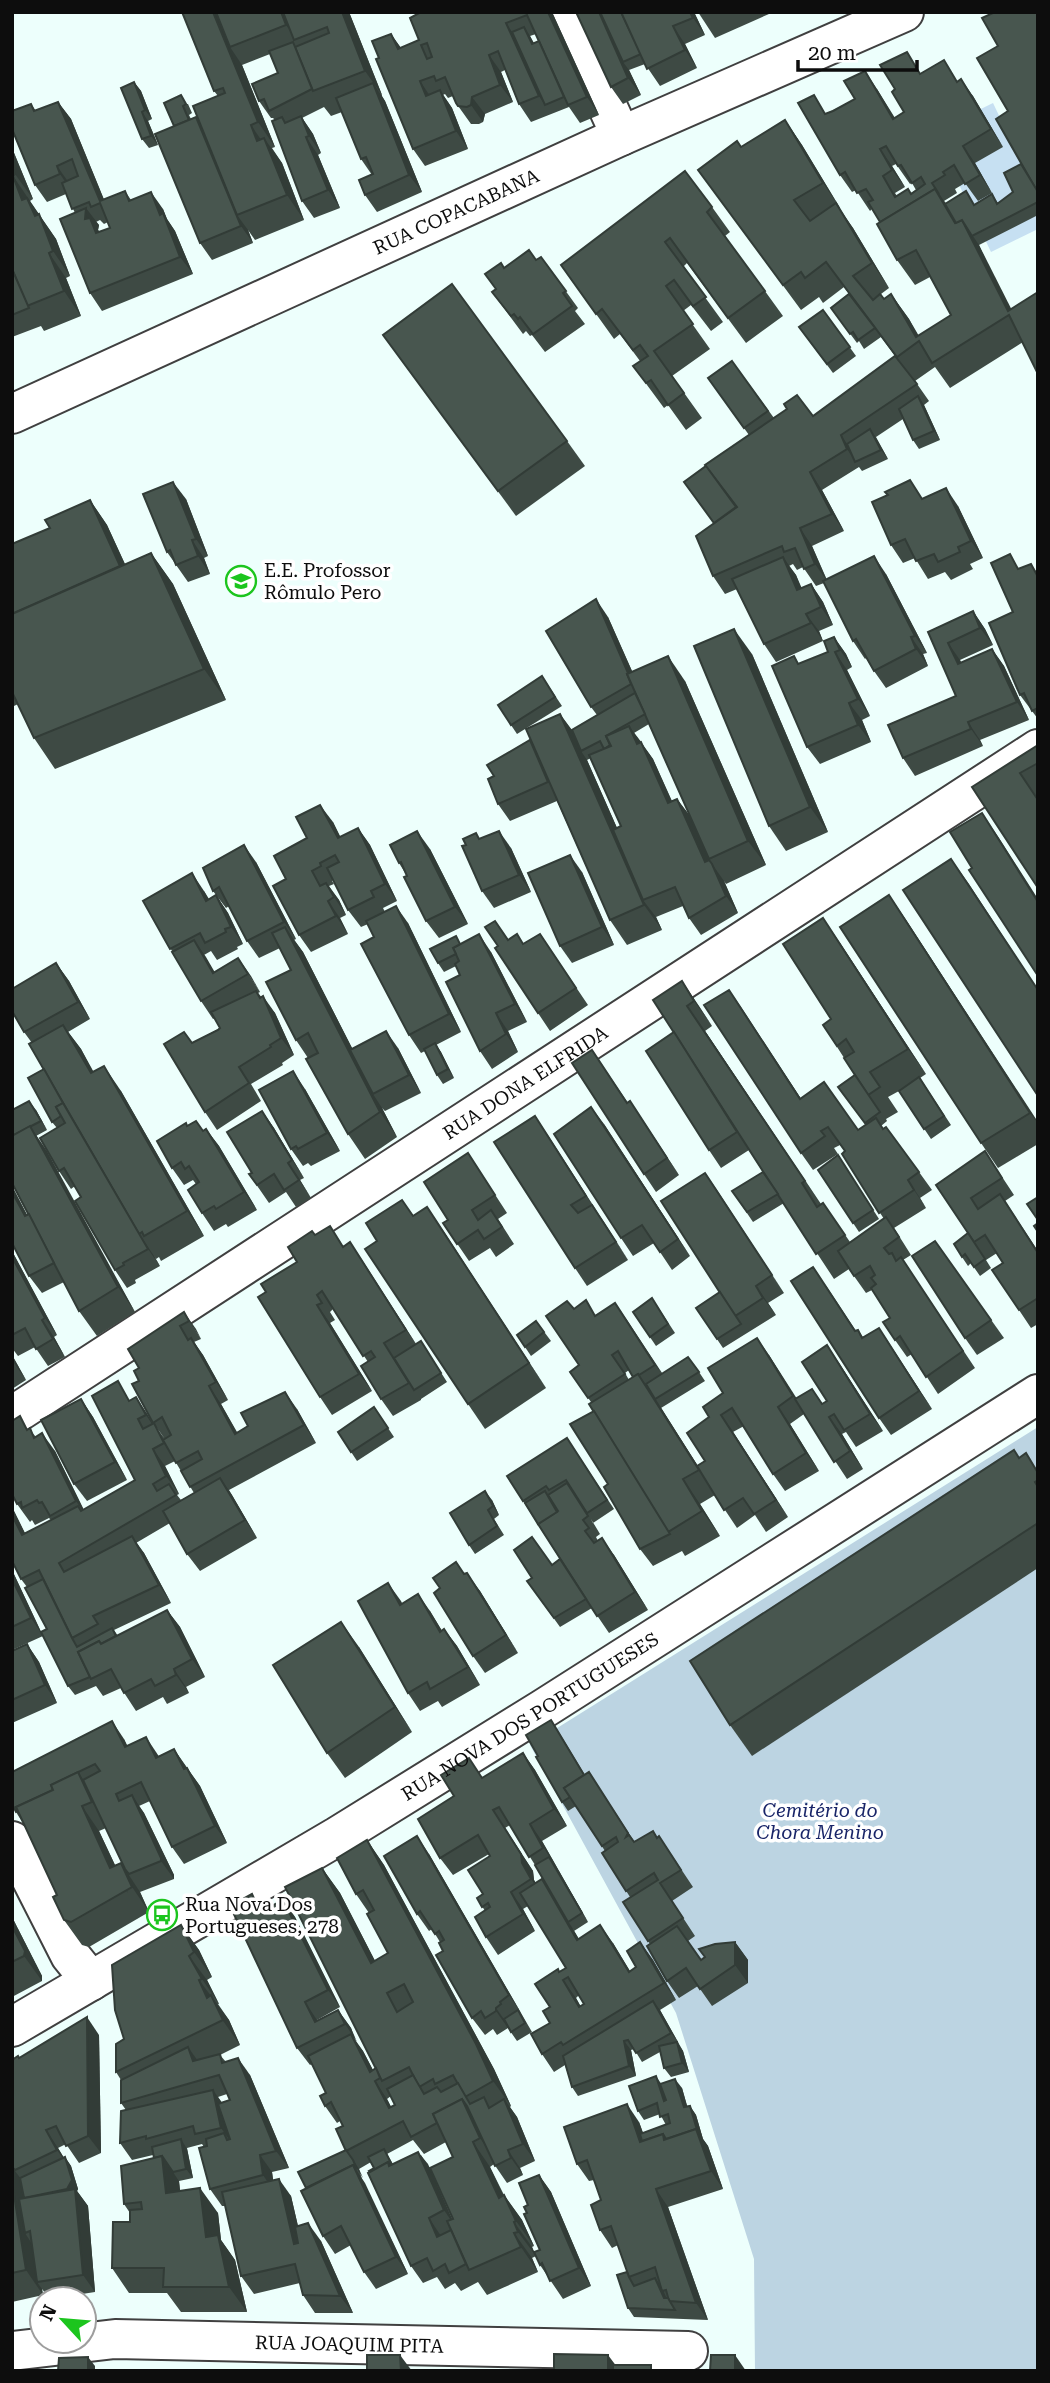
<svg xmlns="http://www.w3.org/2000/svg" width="1050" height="2383" font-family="'Roboto Serif',serif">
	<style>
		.cemetery { fill: #bcd4e2 }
		.pitch { fill: #c6e0f2 }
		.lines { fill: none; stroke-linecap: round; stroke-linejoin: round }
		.minor-casing { stroke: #404040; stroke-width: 42 }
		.minor { stroke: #fff; stroke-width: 38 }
		.wall { fill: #3e4a44; fill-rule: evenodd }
		.shaded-wall { fill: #323c37 }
		.building { fill: #48564f; stroke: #323c37; stroke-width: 2; fill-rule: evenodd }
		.labels { text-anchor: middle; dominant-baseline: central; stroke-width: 7; stroke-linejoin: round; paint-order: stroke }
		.street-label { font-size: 19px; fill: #0d0d0d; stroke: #fff }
		.poi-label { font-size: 19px; fill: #0d0d0d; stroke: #fff; text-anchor: start }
		.park-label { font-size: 19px; font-style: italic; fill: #192568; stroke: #fff }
	</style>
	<rect width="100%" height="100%" fill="#edfffc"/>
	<polygon class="cemetery" points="1038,1427 1038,2371 755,2371 754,2259 676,2013 530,1745"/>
	<polygon class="pitch" points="993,103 1038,197 1038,229 991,252 934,132"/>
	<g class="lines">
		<g class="minor-casing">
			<g id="minor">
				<polyline points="564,12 621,136"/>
				<path id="s1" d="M12 414 621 136 904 12"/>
				<path id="s2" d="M12 1416 1038 749"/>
				<polyline points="12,1841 70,1955 91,1981"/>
				<path id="s3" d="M12 2027 338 1836 543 1709 1038 1394"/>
				<path id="s4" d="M12 2351 115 2339 688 2351"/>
			</g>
		</g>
		<use href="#minor" class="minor"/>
	</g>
	<g class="wall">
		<polygon points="182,12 349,12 382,95 382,96 385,101 422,192 377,212 365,195 372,175 361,159 342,112 331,116 324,107 302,118 313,134 321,153 318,155 340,208 314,218 302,201 275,120 273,118 271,118 259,101 278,73 270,54 242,65 275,147 272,148 282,163 304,220 255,240 248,230 253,243 212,260 200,243 174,126 164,103 188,104 192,113 189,115 191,119 196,117 200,123 218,96 214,91"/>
		<path d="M552 12 599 115 580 123 569 107 531 122 519 104 505 70 501 72 513 102 485 114 483 122 479 124H471L456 103 453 96 448 98 445 94 443 95 452 108 468 149 425 166 413 149 379 58 391 34 401 48 419 40 410 18ZM536 34 539 41 534 43 530 36Z"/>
		<polygon points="576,12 694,12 705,35 685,44 697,68 660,86 645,64 629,70 641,95 623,104 611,87"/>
		<polygon points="698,12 768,12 769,14 715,38"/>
		<path d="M1038 12V215L979 245 1023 342 950 388 935 367 915 381 929 401 924 405 940 440 919 449 913 440 903 419 876 437 888 459 862 471 859 467 822 490 844 531 812 546 827 580 886 574 927 653 923 654 928 666 886 688 874 671 866 658 865 659 853 641 824 583 816 586 803 567 797 570 793 564 789 566 796 575 801 588 811 584 823 602 833 625 819 631 823 641 776 662 764 644 737 589 725 594 713 576 714 523 749 435 708 378 732 361 774 418 813 416 895 356 881 337 864 349 859 341 857 343 831 308 855 302 844 287 823 303 819 297 801 310 698 170 741 147 785 120 802 145 840 208 839 209 853 228 889 288 881 294 884 299 891 294 909 319 918 336 951 315 930 277 915 285 897 260 880 222 872 209 870 211 856 190 852 192 840 175 827 113 877 89 895 118 904 112 921 74 958 81 973 96 1003 147 975 163 992 193 978 201 965 183 955 189 957 193 944 201 946 203 975 204 992 194 998 203 1013 192 1021 164 1008 111 998 46ZM896 164 910 184 912 183 916 190 911 193 897 196 895 193 905 187 892 166Z"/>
		<polygon points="134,82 141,91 152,119 148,121 158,145 149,148 142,139"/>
		<path d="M58 102 71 119 104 200 125 191 131 200 163 209 167 219 175 231 193 274 102 311 90 293 75 213 66 194 47 202 35 185 31 104 36 111ZM100 220 104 224 108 222 110 228 100 232 98 230 99 225 96 222Z"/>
		<polygon points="12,148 33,199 30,201 31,203 56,239 70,276 66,278 81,316 44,331 41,326 12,337"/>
		<polygon points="712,207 730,232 725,236 783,316 746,343 687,263 683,267 723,322 711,331 691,305 683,311 710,349 672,376 702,418 686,430 668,405 664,408 633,366 640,361 620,334 614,339 561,265"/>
		<polygon points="541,257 578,308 575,311 585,324 545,352 532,335 530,336 526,331 523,334 492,292 496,289 504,268 536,260"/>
		<polygon points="823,310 856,356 833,373 799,327"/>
		<polygon points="383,335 567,441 585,466 516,516"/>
		<polygon points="186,499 208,556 204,558 210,574 188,582 167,552"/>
		<polygon points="923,499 958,506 983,558 970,564 973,569 951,580 945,572 928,579 915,558 903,563 891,545"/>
		<polygon points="90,500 107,525 125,564 151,553 173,584 226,700 55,769 34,738 18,704 12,707 12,544 50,528"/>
		<polygon points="1031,564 1038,574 1038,719 1020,695 1013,612 1020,568"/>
		<polygon points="973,611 985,629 993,645 960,660 961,663 992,649 1004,666 1029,720 980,740 983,746 915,776 903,758 956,696 928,632"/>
		<path d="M608 617 632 671 685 681 766 865 726 884 724 881 738 913 701 935 689 918 683 906 656 917 662 930 627 945 610 920 557 801 510 821 498 804 530 740 560 714 572 730 597 715 591 707ZM649 724 690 816 677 799 672 801 653 759 634 733ZM591 758 621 826 617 828 587 760Z"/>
		<polygon points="834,637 846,654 852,667 847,670 870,716 862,720 871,742 820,764 807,747 794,656 799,664 828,652"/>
		<polygon points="752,654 828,832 786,851 769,826"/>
		<polygon points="542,676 562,706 517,734 511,725"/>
		<polygon points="1038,745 1038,888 972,787"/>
		<polygon points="333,822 340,837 358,828 370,845 397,901 383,908 385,912 408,923 461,1032 436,1045 441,1052 454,1078 443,1084 437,1075 425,1051 421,1053 409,1035 374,937 368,924 361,927 348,910 333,880 332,881 334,884 329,886 339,900 346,915 340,918 348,934 311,952 299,935 286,879 307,838"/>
		<polygon points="480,839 511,848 531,892 494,908 482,891"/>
		<polygon points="430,849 468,924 439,938 426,921 407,876 399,863"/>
		<polygon points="256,862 296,939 294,940 303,952 352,1048 398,1048 421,1093 385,1111 382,1108 397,1137 365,1159 348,1134 308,1058 296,1040 291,970 280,948 259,958 247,941 229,906 226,908 213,891"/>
		<polygon points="582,872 614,945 572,963 560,946"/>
		<polygon points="204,891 209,899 216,895 228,913 243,944 237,947 238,949 217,960 211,951 204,955 214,972 238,958 260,992 258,993 275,1013 294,1055 282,1063 283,1065 251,1084 261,1101 217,1130 205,1112 184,1032 192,1043 220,1028 215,1018 213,1019 201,1001 143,901"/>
		<polygon points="889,895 906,920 1038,1122 1038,1144 998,1168 981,1143"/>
		<polygon points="540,934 588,1005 550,1031 538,1013 509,940 524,944"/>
		<polygon points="840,943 926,1074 920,1078 951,1125 931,1139 899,1091 888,1097 898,1112 886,1119 887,1121 881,1126 919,1172 932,1190 920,1198 926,1208 894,1228 911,1255 903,1260 975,1368 938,1394 912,1354 907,1357 895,1340 890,1318 872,1290 866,1293 849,1269 834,1279 784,1203 753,1222 732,1191 763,1172 749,1150 721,1168 709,1150 674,1032 682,981 712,1026 705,1031 821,1204 823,1203 850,1242 884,1219 842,1154 845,1151 840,1145 834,1148 838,1154 813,1170 801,1153 729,990 801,1099 858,1130 866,1125 838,1087 855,1075 823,1025 831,1019"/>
		<polygon points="461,944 491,952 527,1022 508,1031 518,1052 492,1069 480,1051 460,975 456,966 444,972 438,963"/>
		<polygon points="56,963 69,981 90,1019 68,1032 81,1049 93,1072 121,1091 204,1236 161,1261 159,1257 156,1259 154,1256 160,1266 135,1280 136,1283 127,1288 115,1270 81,1197 75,1186 71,1189 59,1171 57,1128 52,1122 44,1069 32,1043 24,1032"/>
		<polygon points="592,1050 628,1103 630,1101 642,1119 679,1175 656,1192 644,1174"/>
		<polygon points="305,1089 340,1151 311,1166 308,1163 303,1166 291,1149"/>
		<polygon points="36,1110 47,1130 36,1136 135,1312 97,1336 79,1311 64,1282 42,1293 29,1276 12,1186 27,1215 29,1214 12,1183"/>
		<polygon points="262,1111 274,1128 304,1178 300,1180 311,1198 296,1207 286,1192 269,1203 249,1174 252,1173"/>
		<polygon points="604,1124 690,1256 672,1270 654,1243 633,1256 621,1238"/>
		<polygon points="188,1126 204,1131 206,1129 219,1146 257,1210 228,1227 226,1224 214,1231 202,1213 196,1184 193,1180 184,1185 172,1168"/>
		<polygon points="547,1134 628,1260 587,1286 575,1268"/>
		<polygon points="985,1151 1014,1195 1005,1201 1038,1251 1038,1324 1031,1328 1019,1310 1003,1263 997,1253 986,1260 991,1268 980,1276 971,1263 968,1266 962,1257 968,1233 936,1185"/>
		<polygon points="468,1153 507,1213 498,1219 514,1244 496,1257 490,1248 469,1261 443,1223 448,1220"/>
		<polygon points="838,1155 879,1219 859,1232 818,1170"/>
		<polygon points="705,1173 784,1293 768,1303 776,1315 723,1348 696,1308 720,1292"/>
		<polygon points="427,1207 444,1232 546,1388 485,1429 468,1404 413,1216"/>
		<polygon points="315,1235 344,1247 362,1260 416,1344 421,1341 447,1382 421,1399 421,1400 393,1416 381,1399 368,1362 333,1309 330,1312 335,1320 330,1323 372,1391 332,1415 320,1397 266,1292 297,1262"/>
		<polygon points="935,1241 1004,1338 977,1355 965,1338"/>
		<polygon points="12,1251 57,1335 54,1337 65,1357 48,1366 35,1347 18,1356 12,1348"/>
		<polygon points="825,1284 856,1331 858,1330 863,1337 879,1328 932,1409 891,1435 879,1418"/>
		<path d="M615 1303 662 1374 695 1366 705 1381 661 1408 698 1466 705 1461 709 1417 723 1393 769 1355 796 1399 823 1404 827 1401 839 1363 883 1431 856 1447 846 1432 842 1434 863 1469 847 1479 804 1414 790 1424 819 1471 785 1491 773 1474 744 1426 733 1432 788 1517 766 1532 755 1515 737 1528 715 1495 700 1504 720 1536 685 1556 682 1551 653 1566 640 1549 608 1484 594 1411 591 1402 570 1372 579 1365 574 1309 596 1315ZM629 1370 633 1377 629 1380 625 1373Z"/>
		<polygon points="658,1307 675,1333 656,1346 633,1312"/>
		<path d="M184 1312 201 1339 194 1342 203 1355 228 1400 221 1404 237 1432 297 1409 316 1443 229 1490 257 1538 200 1571 187 1554 170 1523 136 1543 144 1553 171 1603 114 1630 118 1636 167 1610 180 1627 205 1677 186 1687 189 1693 167 1704 163 1697 136 1711 121 1688 103 1696 96 1686 75 1695 68 1686 43 1636 12 1650V1570L41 1632 47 1629 27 1587 21 1579 15 1566 12 1567V1507L25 1533 51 1520 49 1518 35 1525 32 1520 30 1522 17 1504 29 1429 36 1437 55 1451 84 1510 135 1480 131 1400 136 1397 153 1424 165 1439 153 1423 139 1381V1368ZM175 1461 194 1493 181 1500 177 1495 179 1494 165 1466Z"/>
		<polygon points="536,1321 551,1341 531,1356 517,1335"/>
		<polygon points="12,1355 26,1380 12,1389"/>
		<polygon points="81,1399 93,1417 127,1480 87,1501 74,1484"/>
		<polygon points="374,1407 394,1437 357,1461 338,1432"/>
		<polygon points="567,1438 614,1509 593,1523 591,1519 600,1534 596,1537 598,1541 614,1555 648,1610 609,1633 592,1608 560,1627 527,1581 560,1559 507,1476"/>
		<polygon points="1019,1458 1038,1471 1038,1568 752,1756 730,1725"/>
		<polygon points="492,1500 499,1515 494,1519 504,1535 475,1554 469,1545"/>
		<polygon points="465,1574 480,1591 518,1653 485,1673 473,1656 440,1588"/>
		<polygon points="402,1603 430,1611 442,1631 444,1629 457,1646 480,1685 442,1707 438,1701 420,1711 408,1693"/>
		<polygon points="27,1644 39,1662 57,1703 12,1723 12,1651"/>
		<polygon points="359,1647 412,1732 345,1778 327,1753"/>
		<polygon points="557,1729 585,1775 589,1772 634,1841 657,1838 659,1836 693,1887 672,1901 695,1936 688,1941 701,1960 735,1942 748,1960 748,1983 712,2006 698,1986 679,1998 667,1981 650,1944 623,1902 630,1897 602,1853 605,1851 576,1806 568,1811 562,1802 538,1756"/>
		<path d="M124 1739 127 1746 159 1756 174 1749 200 1786 227 1843 184 1864 172 1847 150 1801 139 1806 144 1813 174 1875V1879L140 1892 149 1912 89 1947 82 1945 64 1920 57 1895 24 1825 16 1812ZM106 1828 125 1869 121 1863 115 1865 99 1831Z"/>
		<path d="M523 1753 535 1770 567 1826 542 1841 588 1922 574 1931 573 1929 579 1939 613 1943 630 1971 636 1967 640 1942 653 1960 676 2000 660 2010 683 2051 689 2072 671 2077 664 2068 660 2052 642 2062 634 2049 631 2050 636 2076 578 2096 572 2087 565 2065 554 2072 542 2054 550 2023V2007L559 1972 566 1968 528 1906 523 1909 535 1931 498 1955 486 1937 485 1911 477 1898 483 1894 490 1856 489 1854 453 1875 440 1858 483 1778ZM510 1825 535 1865 549 1889 536 1883 534 1880 533 1871 505 1828ZM579 1995 584 2004 580 2006 576 1998Z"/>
		<path d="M367 1840 384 1865 494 2069 511 2106 510 2107 517 2117 535 2161 520 2168 523 2175 507 2183 494 2164 490 2167 504 2195 522 2220 534 2246 532 2247 536 2256 532 2258 538 2272 487 2295 478 2282 461 2291 455 2283 445 2289 437 2277 423 2283 411 2266 371 2162 359 2169 362 2179 408 2274 376 2289 364 2272 351 2245 335 2254 323 2236 306 2188 346 2150 343 2126 340 2121 337 2123 325 2106 326 2093 312 2064 310 2065 297 2048 263 1910 283 1900 295 1917 340 2007 317 2020 318 2021 338 2010 351 2028 356 2042 363 2051 373 2070 376 2068 322 1868 340 1893 375 1961 388 1953 369 1913 356 1894ZM391 2096 395 2105 391 2107 387 2099ZM413 2140 424 2154 446 2142 453 2157 430 2169 421 2155 393 2164 387 2154ZM430 2169 453 2219H452Z"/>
		<polygon points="429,1854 532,2032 517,2041 508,2028 497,2035 493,2029 485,2035 472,2018 443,1951 440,1942 432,1929 429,1931 417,1914"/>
		<polygon points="12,1917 42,1976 42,1981 12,1997"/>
		<path d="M181 1925 199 1950 212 1977 207 1980 219 2004H218L229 2020 240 2045 220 2055 226 2062 250 2075 289 2168 272 2172 273 2180 291 2196 298 2226 321 2241 353 2313H315L303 2295 300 2283 254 2294 241 2276 225 2206H222L210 2189 204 2147 202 2144 187 2148 193 2178 179 2181 180 2191 218 2213 221 2240 235 2260 247 2312H181L167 2293H129L112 2268 130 2222V2213L124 2204 154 2158 153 2155 132 2160 120 2143 126 2110 121 2103V2080L116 2072 124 2039ZM227 2094 230 2100 222 2103 218 2097Z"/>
		<polygon points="99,2035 101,2153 79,2163 66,2144 58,2148 64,2158 65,2157 71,2166 78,2189 77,2191 88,2206 95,2292 50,2299 42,2289 43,2295 12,2302 12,2056 14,2059 19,2058"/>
		<polygon points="661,2084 682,2088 687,2106 690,2106 696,2115 703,2139 708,2146 723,2189 668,2207 708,2320 634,2317 628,2308 627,2272 618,2245 612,2248 600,2230 601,2200 594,2180 589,2181 577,2164 639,2122 643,2133 666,2125 660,2114 644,2120 638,2111"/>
		<polygon points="539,2175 551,2192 591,2286 563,2299 540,2265 540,2250 527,2213 528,2205"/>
	</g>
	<g class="shaded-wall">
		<polygon points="213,12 221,12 230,47 242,65 275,147 258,122"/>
		<polygon points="281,12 286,12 296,39 286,25"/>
		<polygon points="342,12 349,12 382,95 365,71"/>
		<polygon points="548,12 552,12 599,115 587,97"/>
		<polygon points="599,12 603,12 623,62 629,70 641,95 628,78"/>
		<polygon points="690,12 694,12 705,35 693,18"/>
		<polygon points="506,23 518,41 545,105 539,96"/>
		<polygon points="673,26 685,44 697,68 685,50"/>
		<polygon points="524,27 530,36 538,53 532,44"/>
		<polygon points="391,34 403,51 398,49"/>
		<polygon points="489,55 501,72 513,102 500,85"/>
		<polygon points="865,71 877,89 905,136 893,119"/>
		<polygon points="961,79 973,96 1003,147 991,129"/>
		<polygon points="420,81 432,99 426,96"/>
		<polygon points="134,82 141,91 152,119 145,110"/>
		<polygon points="373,83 385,101 422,192 409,175"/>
		<polygon points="440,90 452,108 468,149 456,131"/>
		<polygon points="472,97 485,114 483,122 471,105"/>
		<polygon points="58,102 71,119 112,219 100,201"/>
		<polygon points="142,112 148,121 158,145 151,136"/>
		<polygon points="301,116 313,134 321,153 309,136"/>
		<polygon points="196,117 208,135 237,215 248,230 253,243 241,226"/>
		<polygon points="785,120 802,145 840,208 823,183"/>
		<polygon points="251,125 268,150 257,141"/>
		<polygon points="306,137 318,155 340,208 328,190"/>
		<polygon points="264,138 282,163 304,220 287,195"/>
		<polygon points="963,146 975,163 992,193 980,175"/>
		<polygon points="12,148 33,199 15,174 12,166"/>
		<polygon points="880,149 892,166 905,187 892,170"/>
		<polygon points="57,166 69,183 72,192 60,174"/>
		<polygon points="13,176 56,239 70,276 53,251 22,200"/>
		<polygon points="932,183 944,201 967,239 955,223"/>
		<polygon points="151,192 163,209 167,219 175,231 193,274 180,257 160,215"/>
		<polygon points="836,203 853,228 889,288 872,263"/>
		<polygon points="86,208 99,225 98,230 102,235 108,251 85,219"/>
		<polygon points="962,220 979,245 1025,336 1008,311"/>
		<polygon points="49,253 66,278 81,316 64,291"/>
		<polygon points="891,294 909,319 933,360 916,337"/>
		<polygon points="918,396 924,405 940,440 934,431"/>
		<polygon points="870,429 876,438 888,459 881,450"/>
		<polygon points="841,435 853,453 856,462 847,449"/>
		<polygon points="810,472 822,490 844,531 832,514"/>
		<polygon points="173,482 186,499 208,556 196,539"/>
		<polygon points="946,488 958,506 983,558 971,541"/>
		<polygon points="90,500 107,525 138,593 120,568"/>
		<polygon points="800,528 812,546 827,581 815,564"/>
		<polygon points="192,540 204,558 210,574 198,556"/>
		<polygon points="151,553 173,584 226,700 204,669"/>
		<polygon points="874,556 886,574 927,653 915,636"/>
		<polygon points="783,557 796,575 810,607 797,590"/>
		<polygon points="811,584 823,602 833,625 821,607"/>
		<polygon points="596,599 608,617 654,721 633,683"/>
		<polygon points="973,611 985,629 993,645 980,628"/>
		<polygon points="806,614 819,631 823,641 811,623"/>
		<polygon points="734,629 752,654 828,832 810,807"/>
		<polygon points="834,637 846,654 852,667 840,650"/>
		<polygon points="911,637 923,654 928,666 916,649"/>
		<polygon points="948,643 960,660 971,682 958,664"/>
		<polygon points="992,649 1004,666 1029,720 1017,702"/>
		<polygon points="835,652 847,670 870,716 858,699"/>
		<polygon points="668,656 685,681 766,865 748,841"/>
		<polygon points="849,703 862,720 871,742 858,725"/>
		<polygon points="560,714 578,739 581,751 587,760 648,898 643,900 656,917 662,930 644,905"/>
		<polygon points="968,722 980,740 983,746 971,729"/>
		<polygon points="629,726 642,743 637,744"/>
		<polygon points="641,742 653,759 680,820 668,803"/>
		<polygon points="677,799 690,816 717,879 705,862"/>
		<polygon points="320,805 333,822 350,856 338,838"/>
		<polygon points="982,813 999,838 1038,899 1038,902"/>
		<polygon points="358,828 370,845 397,901 385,884"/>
		<polygon points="417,831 430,849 468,924 455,907"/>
		<polygon points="499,831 511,848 531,892 519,875"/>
		<polygon points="244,845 256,862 296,939 284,922"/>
		<polygon points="570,855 582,872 614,945 602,927"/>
		<polygon points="951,859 969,884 1038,990"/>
		<polygon points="712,864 724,881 738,913 726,896"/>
		<polygon points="192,873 204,891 219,918 206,901"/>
		<polygon points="326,883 339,900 346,915 334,897"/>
		<polygon points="216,895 228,913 243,944 231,927"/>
		<polygon points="889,895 906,920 1038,1123 1030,1113"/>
		<polygon points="328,901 340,918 348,934 336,916"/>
		<polygon points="396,906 408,923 461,1032 449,1014"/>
		<polygon points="823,918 840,943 926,1074 908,1049"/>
		<polygon points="285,927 303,952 375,1093 373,1094 382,1108 397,1137 380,1112"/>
		<polygon points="479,934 491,952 527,1022 515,1004"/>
		<polygon points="194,940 206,957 225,990 213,973"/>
		<polygon points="238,958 251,976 260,992 248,974"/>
		<polygon points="56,963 69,981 90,1019 78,1002"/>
		<polygon points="682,981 699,1006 712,1026 694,1001"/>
		<polygon points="729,990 741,1007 813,1117 800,1099"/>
		<polygon points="263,996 275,1013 294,1055 281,1038"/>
		<polygon points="687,1006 705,1031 822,1206 805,1181"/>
		<polygon points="496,1013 508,1031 518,1052 506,1034"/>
		<polygon points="63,1025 81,1049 108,1098 91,1073"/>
		<polygon points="386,1031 398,1048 421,1093 409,1075"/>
		<polygon points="435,1043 441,1052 454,1078 448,1069"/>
		<polygon points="104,1066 121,1091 204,1236 187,1211"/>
		<polygon points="293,1071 305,1089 340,1151 327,1133"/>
		<polygon points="29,1101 36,1110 47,1130 41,1121"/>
		<polygon points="630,1101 642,1119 679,1175 667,1158"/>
		<polygon points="591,1107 604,1124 690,1256 678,1239"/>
		<polygon points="262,1111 274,1128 304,1178 292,1160"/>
		<polygon points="535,1116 547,1134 598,1213 586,1196"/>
		<polygon points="30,1126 47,1151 135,1312 118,1287"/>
		<polygon points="206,1129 219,1146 257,1210 244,1192"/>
		<polygon points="288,1163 300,1180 311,1198 299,1180"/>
		<polygon points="705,1173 717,1190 784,1293 772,1275"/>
		<polygon points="908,1180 920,1198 926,1208 914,1190"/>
		<polygon points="12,1186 37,1234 25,1216 12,1192"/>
		<polygon points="592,1205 604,1222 628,1260 616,1242"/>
		<polygon points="427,1207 444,1232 546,1388 529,1363"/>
		<polygon points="142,1238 154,1256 160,1266 148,1249"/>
		<polygon points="350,1242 362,1260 418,1347 406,1330"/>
		<polygon points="12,1251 57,1335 45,1318 12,1257"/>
		<polygon points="756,1286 768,1303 776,1315 763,1298"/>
		<polygon points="615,1303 627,1320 668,1382 655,1365"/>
		<polygon points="317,1305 330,1323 372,1391 359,1374"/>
		<polygon points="184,1312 196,1329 201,1339 189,1321"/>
		<polygon points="42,1320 54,1337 65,1357 53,1339"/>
		<polygon points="879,1328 891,1346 932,1409 919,1391"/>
		<polygon points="191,1338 203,1355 228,1400 216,1382"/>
		<polygon points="757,1338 769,1355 806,1413 793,1396"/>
		<polygon points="827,1345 839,1363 883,1431 870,1414"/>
		<polygon points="12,1355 26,1380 14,1363 12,1360"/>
		<polygon points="638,1374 655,1398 716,1495 699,1470"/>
		<polygon points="209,1386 221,1404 247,1451 235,1434"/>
		<polygon points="285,1392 297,1409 316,1443 304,1425"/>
		<polygon points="136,1397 148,1415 158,1433 146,1415"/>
		<polygon points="81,1399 93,1417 127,1480 115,1462"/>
		<polygon points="778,1407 790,1424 819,1471 806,1453"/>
		<polygon points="721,1415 733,1432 788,1517 776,1500"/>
		<polygon points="829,1417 842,1434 863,1469 850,1451"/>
		<polygon points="42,1433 55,1451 88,1519 76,1501"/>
		<polygon points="153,1449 165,1466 179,1494 166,1476"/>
		<polygon points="220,1478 232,1495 257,1538 245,1520"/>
		<polygon points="683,1479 700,1504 720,1536 702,1511"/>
		<polygon points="485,1491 492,1500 499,1515 493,1506"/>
		<polygon points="12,1507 34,1552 22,1535 12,1515"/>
		<polygon points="132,1536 144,1553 171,1603 159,1585"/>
		<polygon points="602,1538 614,1555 648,1610 635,1592"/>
		<polygon points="12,1570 43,1636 31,1618 12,1579"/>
		<polygon points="467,1573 480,1591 518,1653 506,1635"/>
		<polygon points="388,1583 401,1601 412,1622 400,1605"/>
		<polygon points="418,1594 430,1611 453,1649 440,1632"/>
		<polygon points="167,1610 180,1627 205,1677 192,1659"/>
		<polygon points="341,1622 359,1647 412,1732 395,1707"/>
		<polygon points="444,1629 457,1646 480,1685 468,1667"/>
		<polygon points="27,1644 39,1662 57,1703 45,1685"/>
		<polygon points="174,1669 186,1687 189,1693 176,1675"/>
		<polygon points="112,1721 124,1739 137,1765 125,1747"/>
		<polygon points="146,1737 158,1755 168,1775 156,1758"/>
		<polygon points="174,1749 186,1767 196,1787 184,1769"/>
		<polygon points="523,1753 535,1770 567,1826 554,1809"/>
		<polygon points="187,1768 200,1786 227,1843 215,1826"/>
		<polygon points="78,1772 95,1797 109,1827 92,1802"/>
		<polygon points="132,1795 144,1813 174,1875 174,1879 161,1861"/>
		<polygon points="82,1806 99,1831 128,1893 110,1868"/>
		<polygon points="493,1810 533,1871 534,1880 543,1896 531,1879"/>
		<polygon points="530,1824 542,1841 588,1922 582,1913"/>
		<polygon points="417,1836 429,1854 521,2013 509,1995"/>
		<polygon points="367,1840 384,1865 494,2069 511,2106 493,2081"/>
		<polygon points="121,1863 140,1892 149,1912 132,1887"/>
		<polygon points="322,1868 340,1893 389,1988 371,1963"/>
		<polygon points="542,1879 573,1929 589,1957 577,1940"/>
		<polygon points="511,1892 523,1909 535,1931 523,1914"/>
		<polygon points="252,1894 264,1911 260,1912"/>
		<polygon points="283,1900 295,1917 340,2007 328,1990"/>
		<polygon points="12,1917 42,1976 42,1981 24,1956 12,1926"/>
		<polygon points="181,1925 199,1950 212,1977 194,1952"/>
		<polygon points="600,1925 613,1943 641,1990 629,1972"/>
		<polygon points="640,1942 653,1960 676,2000 664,1983"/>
		<polygon points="735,1942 748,1960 748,1983 735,1965"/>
		<polygon points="189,1956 207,1980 219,2004 202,1979"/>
		<polygon points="199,1980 229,2020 240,2045 207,1998"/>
		<polygon points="563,1980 576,1998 591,2024 579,2007"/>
		<polygon points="653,2001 660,2010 678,2042 671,2033"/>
		<polygon points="305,2002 317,2020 324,2034 315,2022"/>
		<polygon points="496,2008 508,2025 508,2028 496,2011"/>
		<polygon points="338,2010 351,2028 357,2042 345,2024"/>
		<polygon points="87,2017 99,2035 101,2153 88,2136"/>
		<polygon points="351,2034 363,2051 378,2080 370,2072"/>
		<polygon points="624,2041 631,2050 636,2076 629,2066"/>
		<polygon points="677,2042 683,2051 689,2072 682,2063"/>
		<polygon points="188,2047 200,2064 193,2061"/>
		<polygon points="238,2058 250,2075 289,2168 276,2151"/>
		<polygon points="656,2076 662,2085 670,2110 664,2101"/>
		<polygon points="675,2079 682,2088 690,2116 684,2107"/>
		<polygon points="375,2081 387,2099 401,2126 389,2108"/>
		<polygon points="213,2090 225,2107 233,2145 221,2128"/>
		<polygon points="462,2099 480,2124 497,2163 480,2138"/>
		<polygon points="504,2099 517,2117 535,2161 523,2144"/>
		<polygon points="627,2104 639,2122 649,2149 640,2142"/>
		<polygon points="690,2106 696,2115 703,2139 708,2146 723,2189 711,2171 696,2129"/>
		<polygon points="46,2130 58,2148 67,2163 65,2157 71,2166 78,2189 77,2191 88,2206 95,2292 83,2275 67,2189 67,2164 57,2150"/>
		<polygon points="181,2139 187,2149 193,2178 186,2169"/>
		<polygon points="473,2142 490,2167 516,2223 499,2198"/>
		<polygon points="508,2150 520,2168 523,2175 511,2158"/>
		<polygon points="418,2152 428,2164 456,2228 444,2210"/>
		<polygon points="260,2155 272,2172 275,2193 263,2175"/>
		<polygon points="162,2156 179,2181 183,2218 166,2193"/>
		<polygon points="353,2160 359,2169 363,2178 357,2169"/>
		<polygon points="353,2165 365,2183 408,2274 396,2257"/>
		<polygon points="12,2167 27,2187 25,2233 36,2250 37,2282 42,2289 43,2295 26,2270 12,2182"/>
		<polygon points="539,2175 551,2192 591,2286 579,2268"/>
		<polygon points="279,2179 291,2196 306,2261 294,2244"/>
		<polygon points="200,2188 218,2213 221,2240 235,2260 247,2312 229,2287 206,2237"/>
		<polygon points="656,2189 668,2207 708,2320 696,2303"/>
		<polygon points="504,2195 522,2220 534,2246 516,2221"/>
		<polygon points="429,2218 441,2236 437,2237"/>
		<polygon points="514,2222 532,2247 536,2256 518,2232"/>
		<polygon points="308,2223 321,2241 353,2313 340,2296"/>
		<polygon points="514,2233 532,2258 538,2272 521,2247"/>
		<polygon points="655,2278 662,2287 670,2307 664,2298"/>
		<polygon points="400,2355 412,2371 401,2371"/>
		<polygon points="608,2355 620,2371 608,2371"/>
		<polygon points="735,2355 746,2371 735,2371"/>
		<polygon points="88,2357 95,2366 95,2371 88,2371"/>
	</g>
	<g class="building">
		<polygon points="182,12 213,12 258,122 251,125 257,141 264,138 287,195 237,215 193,106 225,93 223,88 214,91"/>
		<polygon points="216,12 281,12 286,25 230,47"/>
		<polygon points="283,12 342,12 365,71 313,91 295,47 329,33 327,27 294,40"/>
		<path d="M421 12H548L587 97 568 105 527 15 506 23 539 96 519 104 498 51 489 55 500 85 472 97 471 105 467 107 458 106 456 103 445 77 436 81 434 76 420 81 426 96 440 90 456 131 413 149 376 59 379 58 372 41 391 34 398 49 419 40 410 18ZM427 43 432 57 427 59 421 45Z"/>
		<polygon points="576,12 599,12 628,78 611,87"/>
		<polygon points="600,12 621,12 641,54 623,62"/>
		<polygon points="621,12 690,12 693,18 673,26 685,50 647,69"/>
		<polygon points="995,12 1038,12 1037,191 996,119 1008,111 977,58 998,46 982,18"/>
		<polygon points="524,27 532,44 539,41 564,97 545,105 512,32"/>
		<polygon points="293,42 312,89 269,111 264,99 259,101 252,84 278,73 269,51"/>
		<path d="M907 52 920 74 944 60 957 82 961 79 991 129 963 146 980 175 965 184 954 165 943 172 945 175 932 183 939 194 935 189 880 222 868 202 873 200 866 189 857 193 845 172 840 175 798 103 814 95 825 114 833 111 855 99 844 81 865 71 893 119 904 112 892 92 895 89 880 65ZM886 146 898 166 901 165 912 183 921 177 925 184 911 194 908 189 895 197 883 176 892 170 880 149Z"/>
		<polygon points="134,82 145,110 142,112 151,136 142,139 121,88"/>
		<polygon points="373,83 409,175 365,195 359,180 373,174 366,157 361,159 336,98"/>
		<polygon points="181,95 186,104 183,106 189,120 174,126 164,103"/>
		<polygon points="58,102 100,201 125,191 129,201 151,192 160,215 163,213 180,257 90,293 60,219 86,208 85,219 90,218 96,233 110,228 100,203 91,207 89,202 72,209 62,183 78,176 72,159 57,166 60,174 35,185 12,129 12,111 31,104 34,111"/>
		<polygon points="301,116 309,136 306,137 328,190 302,201 272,121 282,117 285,123"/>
		<polygon points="196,117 241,226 200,243 155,134"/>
		<polygon points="785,120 823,183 794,200 810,221 836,203 872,263 853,276 873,300 880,294 884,299 891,294 916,337 951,315 916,250 897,260 877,224 935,189 955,223 962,220 1008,311 1038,292 1038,374 1009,315 932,363 919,341 897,357 826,262 805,278 801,272 783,285 698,170 737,141 741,147"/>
		<polygon points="1021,164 1038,192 1038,202 972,236 962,220 956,223 945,204 966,191 974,205 992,194 997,204 1013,192 1004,173"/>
		<polygon points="12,166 15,174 13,176 22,200 27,198 35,216 39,214 53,251 49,253 64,291 27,306 12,269"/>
		<polygon points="685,171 712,207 707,212 765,291 728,318 670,238 665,242 706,297 693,306 674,280 666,286 693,324 654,351 684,393 668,405 651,380 646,383 633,366 648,356 640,345 633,350 602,309 596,314 561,265"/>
		<polygon points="529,250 536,260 541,257 566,291 563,293 572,306 533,334 520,317 518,319 514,314 511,316 492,292 496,289 485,274 501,263 504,268"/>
		<polygon points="12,269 29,308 12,315"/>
		<polygon points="452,284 567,441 498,491 383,335"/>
		<polygon points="849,294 875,328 858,340 853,332 850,334 831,308"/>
		<polygon points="823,310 850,347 827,364 799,327"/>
		<polygon points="895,356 917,384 841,435 847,449 810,472 832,514 800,528 815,564 804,569 795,548 784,552 782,546 713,576 696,536 737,507 705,465 787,409 784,404 797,395 813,416"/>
		<polygon points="732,361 768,411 744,428 708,378"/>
		<polygon points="918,396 934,431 913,440 899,409"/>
		<polygon points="870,429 881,450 855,462 847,444"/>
		<polygon points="706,466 736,507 714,523 684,482"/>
		<polygon points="910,480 922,499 946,488 971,541 958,547 960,552 938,562 934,554 916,561 905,539 891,545 872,502 888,495 885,492"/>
		<polygon points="173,482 196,539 192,540 198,556 176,565 170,550 167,552 143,494"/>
		<polygon points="90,500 120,566 12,614 12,544 50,528 45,520"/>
		<polygon points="151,553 204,669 34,738 12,692 12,614"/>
		<polygon points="1010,554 1018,569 1031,564 1038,577 1038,708 1032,711 1024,693 1020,695 989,623 1013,612 991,563"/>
		<polygon points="874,556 915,636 911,637 916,649 874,671 856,639 853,641 823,581"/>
		<polygon points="783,557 797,590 811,584 821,607 806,614 811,623 764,644 732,579"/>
		<polygon points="596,599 628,673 627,674 631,684 591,707 546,631"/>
		<polygon points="973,611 980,628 948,643 958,664 992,649 1017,702 968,722 971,729 903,758 888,725 956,696 928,632"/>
		<polygon points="734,629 810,807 769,826 694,646"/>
		<polygon points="834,637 840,650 835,652 858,699 849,703 858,725 807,747 772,666 794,656 798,664 828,652 824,641"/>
		<polygon points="668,656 748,841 709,859 627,674"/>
		<polygon points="542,676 555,697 511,725 498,705"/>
		<polygon points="635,693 645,714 606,736 610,745 604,749 600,741 581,751 572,730"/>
		<polygon points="560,714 644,905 610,920 526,729"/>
		<polygon points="629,726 637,744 641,742 668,803 677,799 705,862 709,860 712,864 726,896 689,918 675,887 643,900 613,830 621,826 589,755 611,746 606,736"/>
		<polygon points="530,740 548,782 498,804 488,779 494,776 487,765"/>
		<polygon points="1038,745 1038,763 1020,773 1038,800 1038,888 972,787"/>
		<polygon points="320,805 338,838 358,828 385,884 371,891 374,897 348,910 327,868 339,862 335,855 320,863 321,866 312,871 320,886 326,883 334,897 328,901 336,916 299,935 273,886 286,879 274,856 307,838 296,817"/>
		<polygon points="982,813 1038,902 1038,976 969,870 972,868 950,832"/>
		<polygon points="417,831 455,907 426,921 404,877 407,876 401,862 399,863 390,845"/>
		<polygon points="499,831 519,875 482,891 462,846 466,845 463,839 476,833 479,839"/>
		<polygon points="244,845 284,922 247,941 219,887 213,891 203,868"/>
		<polygon points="570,855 602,927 560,946 528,873"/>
		<polygon points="951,859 1038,990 1038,1096 903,890"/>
		<polygon points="192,873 206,901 216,895 231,927 225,929 226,932 205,943 200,933 170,949 143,901"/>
		<polygon points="889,895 1030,1113 981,1143 840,927"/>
		<polygon points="396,906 449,1014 409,1035 361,944 374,937 366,921"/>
		<polygon points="823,918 908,1049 870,1072 880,1087 868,1095 844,1058 854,1052 846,1039 837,1046 823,1025 831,1019 783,944"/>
		<polygon points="495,921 508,940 517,934 523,944 540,934 576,988 538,1013 495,948 498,946 485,927"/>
		<polygon points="285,927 380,1112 348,1134 306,1059 318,1053 308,1033 296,1040 266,982 291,970 272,933"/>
		<polygon points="479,934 515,1004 496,1013 506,1034 480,1051 446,982 460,975 455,964 459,961 453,948"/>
		<polygon points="456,936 460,944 453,948 456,954 438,963 430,949"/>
		<polygon points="194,940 213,973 238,958 248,974 201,1001 172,952"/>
		<polygon points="56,963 78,1002 24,1032 12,1011 12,989"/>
		<polygon points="682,981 694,1001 687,1006 805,1181 802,1183 817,1207 823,1203 845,1235 816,1254 653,1000"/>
		<polygon points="729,990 800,1099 824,1082 858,1130 876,1118 883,1129 886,1127 919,1172 908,1180 914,1190 879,1213 842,1154 845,1151 828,1127 821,1131 825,1136 801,1153 704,1005"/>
		<polygon points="256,991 260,998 263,996 281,1038 270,1045 271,1047 239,1067 249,1083 205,1112 164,1044 184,1032 192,1043 218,1030 220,1028 211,1012"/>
		<polygon points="63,1025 91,1073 104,1066 187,1211 144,1236 142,1232 139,1234 29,1044"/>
		<polygon points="386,1031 409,1075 373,1094 350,1050"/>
		<polygon points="674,1032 737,1132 709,1150 646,1051"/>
		<polygon points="435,1043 448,1069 437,1075 424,1049"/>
		<polygon points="592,1050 627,1103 630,1101 667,1158 644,1174 572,1063"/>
		<polygon points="44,1069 63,1103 56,1107 61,1116 52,1122 28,1078"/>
		<polygon points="293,1071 327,1133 298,1149 296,1146 291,1149 259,1090"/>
		<polygon points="855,1075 880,1112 865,1123 838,1087"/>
		<polygon points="919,1077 944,1116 924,1129 899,1091"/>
		<polygon points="29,1101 41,1121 12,1136 12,1110"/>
		<polygon points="63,1103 148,1249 123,1263 124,1265 115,1270 75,1201 81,1197 64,1168 59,1171 40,1138 65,1123 56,1107"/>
		<polygon points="591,1107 678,1239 660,1252 642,1225 621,1238 554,1134"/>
		<polygon points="262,1111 292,1160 288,1163 299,1180 284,1190 274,1174 257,1185 249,1174 252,1173 227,1132"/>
		<polygon points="535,1116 586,1196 571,1205 578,1213 592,1205 616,1242 575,1268 494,1142"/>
		<polygon points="196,1121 203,1131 206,1129 244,1192 216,1209 214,1206 202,1213 188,1190 199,1182 189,1166 185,1169 181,1162 172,1168 157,1141 186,1123 187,1126"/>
		<polygon points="30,1126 118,1287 79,1311 12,1183 12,1136"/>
		<polygon points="985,1151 1002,1178 971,1198 978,1209 1000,1194 1038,1253 1038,1298 1019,1310 992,1270 1003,1263 985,1235 974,1242 936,1185"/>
		<polygon points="468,1153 495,1195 472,1210 478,1220 491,1210 502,1227 484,1239 478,1230 457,1244 443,1223 448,1220 424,1182"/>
		<polygon points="838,1155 873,1210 853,1223 818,1170"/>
		<polygon points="763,1172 778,1194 747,1212 732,1191"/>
		<polygon points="705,1173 772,1275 756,1286 763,1298 735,1316 661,1201"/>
		<polygon points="12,1192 25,1216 29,1214 54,1263 29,1276 12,1243"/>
		<polygon points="1038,1197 1038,1220 1027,1204"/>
		<polygon points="402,1200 413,1216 427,1207 529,1363 468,1404 365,1249 377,1241 366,1223"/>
		<polygon points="886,1217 899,1237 884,1248 889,1254 892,1253 896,1261 901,1257 963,1351 926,1377 900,1336 895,1340 883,1322 890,1318 871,1288 876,1284 871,1278 875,1275 870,1266 854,1276 838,1251"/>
		<polygon points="1038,1223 1038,1232 1034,1226"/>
		<polygon points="330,1226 343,1247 350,1242 406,1330 384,1343 409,1383 381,1399 361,1366 375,1357 371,1351 363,1356 322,1291 317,1295 322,1303 317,1305 359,1374 320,1397 258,1297 266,1292 261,1284 297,1262 288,1247 312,1231 315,1235"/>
		<polygon points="968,1233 985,1259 974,1267 965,1254 962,1257 954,1244"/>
		<polygon points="935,1241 991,1320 965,1338 912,1256"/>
		<polygon points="12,1257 45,1318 42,1320 53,1339 36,1349 25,1328 12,1335"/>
		<polygon points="813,1267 855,1331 858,1330 862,1338 879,1328 919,1391 879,1418 791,1281"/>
		<polygon points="720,1292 741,1324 717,1339 696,1308"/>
		<polygon points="652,1298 668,1324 650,1337 633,1312"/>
		<polygon points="586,1300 595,1316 615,1303 655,1365 639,1375 638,1374 633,1377 618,1351 612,1355 625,1374 588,1398 570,1372 579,1365 546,1316 567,1301 574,1309"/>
		<polygon points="184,1312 189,1321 180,1326 188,1340 191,1338 216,1382 209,1386 235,1434 248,1426 241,1413 285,1392 304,1425 190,1487 181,1471 202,1459 198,1451 176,1463 163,1440 171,1435 162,1417 153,1423 132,1384 139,1381 134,1371 139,1368 128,1349"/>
		<polygon points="536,1321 544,1332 525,1347 517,1335"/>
		<polygon points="757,1338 793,1396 778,1407 806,1453 773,1474 732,1408 721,1415 776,1500 754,1514 743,1498 724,1510 697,1466 705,1461 687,1433 709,1417 703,1407 723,1393 708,1368"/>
		<polygon points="421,1341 441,1373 414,1390 394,1358"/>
		<polygon points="827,1345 870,1414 844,1430 834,1414 829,1417 850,1451 834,1462 795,1399 812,1389 822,1404 827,1401 802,1362"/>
		<polygon points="688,1357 699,1372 655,1399 646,1384"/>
		<polygon points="638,1374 699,1470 683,1479 702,1511 668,1532 589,1404"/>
		<polygon points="118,1381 129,1401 136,1397 146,1415 138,1419 143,1429 154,1423 164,1443 153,1449 166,1476 153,1484 157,1491 169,1484 176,1495 59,1563 64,1572 132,1536 159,1585 93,1616 98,1624 72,1638 39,1570 21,1579 12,1561 12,1515 22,1535 78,1506 81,1511 135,1480 92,1396"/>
		<polygon points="81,1399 115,1462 74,1484 41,1420"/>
		<polygon points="374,1407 388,1428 351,1452 338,1432"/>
		<polygon points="594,1411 670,1534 640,1549 604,1487 608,1484 570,1424"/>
		<polygon points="20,1416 27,1430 30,1428 34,1438 42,1433 76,1501 50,1516 42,1502 39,1503 37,1500 22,1508 21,1502 17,1504 12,1494 12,1421"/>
		<polygon points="567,1438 607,1500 587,1513 566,1480 549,1490 546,1486 523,1501 507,1476"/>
		<polygon points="1014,1450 1019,1458 1026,1453 1038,1473 1038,1480 1035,1482 1038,1487 1038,1523 730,1725 690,1661"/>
		<polygon points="220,1478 245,1520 187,1554 163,1511"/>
		<polygon points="567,1483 588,1516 583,1520 589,1528 585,1531 594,1543 602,1538 635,1592 597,1616 538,1524 558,1511 548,1495"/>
		<polygon points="485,1491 493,1506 488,1510 497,1526 469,1545 450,1513"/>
		<polygon points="545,1491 557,1512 538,1524 525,1503"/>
		<polygon points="532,1537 552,1565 560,1559 586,1599 554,1618 527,1581 532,1578 514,1550"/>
		<polygon points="456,1562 464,1574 467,1573 506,1635 473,1656 434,1593 440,1588 433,1578"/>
		<polygon points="12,1579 31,1618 12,1627"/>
		<polygon points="43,1579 72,1638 77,1647 112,1628 116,1636 101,1644 99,1641 78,1652 90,1677 68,1686 41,1632 47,1629 25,1588"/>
		<polygon points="388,1583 400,1605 418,1594 440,1632 444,1629 468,1667 430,1689 427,1682 408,1693 358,1601"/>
		<polygon points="167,1610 192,1659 174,1669 176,1675 155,1686 151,1679 124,1693 111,1669 91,1679 78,1652 99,1641 101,1644"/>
		<polygon points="341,1622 395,1707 327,1753 273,1665"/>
		<polygon points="27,1644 45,1685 12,1700 12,1651"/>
		<polygon points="551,1720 584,1775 564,1788 570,1797 562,1802 536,1757 538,1756 526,1735"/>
		<polygon points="112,1721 125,1747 146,1737 156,1758 174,1749 184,1769 187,1768 215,1826 172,1847 141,1782 116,1794 119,1801 132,1795 161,1858 161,1861 129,1874 125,1869 83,1780 100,1771 95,1764 51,1785 53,1790 16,1807 18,1811 16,1812 12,1804 12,1772"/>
		<polygon points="523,1753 554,1809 530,1824 543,1848 529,1857 499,1807 493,1810 521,1854 522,1863 531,1879 511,1892 523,1914 486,1937 475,1917 490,1907 488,1903 482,1907 477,1898 483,1894 468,1870 490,1856 478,1835 440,1858 418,1819 454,1796 441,1775 469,1758 482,1778"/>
		<polygon points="78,1772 92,1802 82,1806 110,1868 121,1863 132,1887 71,1922 64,1920 53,1897 57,1895 16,1807 53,1790 51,1785"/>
		<polygon points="589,1772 628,1833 626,1837 629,1835 634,1842 653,1831 657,1838 659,1836 681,1870 660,1883 683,1918 648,1941 623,1902 658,1880 654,1873 626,1891 602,1853 618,1842 616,1837 602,1846 564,1788"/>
		<polygon points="417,1836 509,1995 500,2002 501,2004 496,2008 496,2011 485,2018 481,2011 472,2018 436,1955 443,1951 439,1943 444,1940 439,1931 435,1934 420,1911 417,1914 384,1856"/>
		<path d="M367 1840 476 2044 493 2081 465 2097 453 2075 435 2084 433 2079 419 2087 409 2067 382 2081 285 1887 322 1868 371 1963 388 1953 367 1914 374 1910 363 1890 356 1894 337 1858ZM404 1984 413 2002 397 2012 387 1993Z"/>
		<polygon points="549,1857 582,1913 568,1922 535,1865"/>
		<path d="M542 1879 577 1940 600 1925 629 1972 636 1967 627 1951 640 1942 664 1983 563 2045 561 2042 542 2054 531 2034 550 2023 543 2011 550 2007 535 1984 558 1969 559 1972 566 1968 520 1893ZM568 1977 584 2004 579 2007 563 1980Z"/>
		<polygon points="252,1894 260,1912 283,1900 328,1990 305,2002 315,2022 338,2010 345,2024 297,2048 230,1906"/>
		<polygon points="181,1925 194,1952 189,1956 202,1979 199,1980 207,1998 211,1995 223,2020 116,2072 116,2044 124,2039 115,2010 112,1965"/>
		<polygon points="12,1926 25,1951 24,1956 12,1962"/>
		<polygon points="677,1926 701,1960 705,1957 699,1949 715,1944 735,1942 735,1965 700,1989 686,1968 667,1981 647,1946"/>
		<polygon points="653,2001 671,2033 636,2053 628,2040 624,2041 629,2066 572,2087 563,2056"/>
		<polygon points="518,2010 525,2023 511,2032 504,2019"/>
		<polygon points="87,2017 88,2136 66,2146 56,2126 46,2130 57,2150 15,2170 12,2167 12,2060 18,2056 19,2058"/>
		<polygon points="351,2034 370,2072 376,2068 380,2078 375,2081 389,2108 395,2105 387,2089 413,2075 424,2094 437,2087 441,2092 458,2083 470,2104 484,2097 489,2108 504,2099 523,2144 508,2150 511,2158 495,2166 467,2106 462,2099 433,2114 437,2123 411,2137 403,2121 346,2151 336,2129 343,2126 331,2102 325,2106 320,2096 326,2093 308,2056"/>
		<polygon points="677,2042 682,2063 664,2068 659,2046"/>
		<polygon points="188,2047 193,2061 220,2054 222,2063 238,2058 276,2151 260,2155 263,2175 210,2189 199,2148 207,2146 206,2139 224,2133 227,2140 230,2139 218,2104 230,2100 219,2075 121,2103 121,2080"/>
		<polygon points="656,2076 664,2101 666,2100 660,2084 675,2079 684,2107 690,2106 697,2130 696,2129 666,2139 663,2134 642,2141 640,2134 670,2123 668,2114 660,2117 657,2103 638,2111 629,2086"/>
		<polygon points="213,2090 221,2128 195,2134 193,2126 146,2139 146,2136 120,2143 121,2111"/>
		<polygon points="462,2099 480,2138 473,2142 499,2198 504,2195 516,2221 514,2222 518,2232 514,2233 521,2247 469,2270 447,2221 453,2219 430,2168 453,2157 433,2114"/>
		<polygon points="627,2104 640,2142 663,2134 664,2140 696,2129 711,2171 656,2189 696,2303 669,2301 666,2290 662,2291 655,2267 629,2277 611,2226 600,2230 591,2205 601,2200 587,2160 577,2164 564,2127"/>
		<polygon points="181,2139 186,2169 173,2172 162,2156 154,2158 152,2147"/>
		<polygon points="384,2149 392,2165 390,2165 388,2162 370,2172 369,2171 374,2168 368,2157"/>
		<polygon points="346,2150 353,2160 357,2169 353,2165 306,2188 298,2172"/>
		<polygon points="418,2152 444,2210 429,2218 437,2237 451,2230 466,2264 449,2273 445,2264 433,2271 427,2258 411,2266 368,2173 388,2162 389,2166"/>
		<polygon points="162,2156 166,2193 200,2188 206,2237 218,2235 229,2287 163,2287 164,2268 112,2268 113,2222 130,2222 130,2210 142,2209 141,2202 124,2204 121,2166"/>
		<polygon points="65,2157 72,2180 67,2189 24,2198 20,2178"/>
		<polygon points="353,2165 396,2257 364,2272 341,2226 323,2236 301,2191"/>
		<polygon points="539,2175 579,2268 550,2281 542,2263 540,2265 534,2252 540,2250 524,2214 527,2213 524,2207 528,2205 519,2183"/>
		<polygon points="279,2179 294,2244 298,2243 295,2227 308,2223 340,2296 303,2295 295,2264 241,2276 222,2192"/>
		<polygon points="12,2182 26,2270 12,2273"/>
		<polygon points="75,2189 83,2275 37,2282 30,2231 25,2233 19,2199"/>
		<polygon points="627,2272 629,2277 634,2286 655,2278 664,2298 668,2298 675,2310 628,2308 617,2275"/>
		<polygon points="554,2354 608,2355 608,2371 554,2371"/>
		<polygon points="367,2355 400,2355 401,2371 322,2371 367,2370"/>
		<polygon points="711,2355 735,2355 735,2371 710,2371"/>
		<polygon points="88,2357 88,2371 58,2371 59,2358"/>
		<rect x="613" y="2365" width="38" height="6"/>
	</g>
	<defs>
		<g id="school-ring" transform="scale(1.575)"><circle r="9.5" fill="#fff" stroke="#1cc51e" stroke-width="1.5"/><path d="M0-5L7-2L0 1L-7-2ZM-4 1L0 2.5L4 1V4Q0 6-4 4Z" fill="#1cc51e"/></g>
		<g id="bus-ring" transform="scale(1.575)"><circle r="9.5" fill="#fff" stroke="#1cc51e" stroke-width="1.5"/><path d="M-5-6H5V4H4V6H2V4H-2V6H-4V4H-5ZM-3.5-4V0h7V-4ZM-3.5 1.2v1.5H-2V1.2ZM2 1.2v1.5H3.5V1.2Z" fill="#1cc51e"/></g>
	</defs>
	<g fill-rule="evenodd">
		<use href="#school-ring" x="241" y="581"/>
		<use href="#bus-ring" x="162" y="1915"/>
	</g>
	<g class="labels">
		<g class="street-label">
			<text stroke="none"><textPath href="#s1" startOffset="488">RUA COPACABANA</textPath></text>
			<text stroke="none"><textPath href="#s2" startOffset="612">RUA DONA ELFRIDA</textPath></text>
			<text stroke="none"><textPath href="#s3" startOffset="604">RUA NOVA DOS PORTUGUESES</textPath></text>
			<text stroke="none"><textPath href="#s4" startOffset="338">RUA JOAQUIM PITA</textPath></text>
		</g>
		<g class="poi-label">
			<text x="264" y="570">E.E. Profossor<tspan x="264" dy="22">Rômulo Pero</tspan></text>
			<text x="185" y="1904">Rua Nova Dos<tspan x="185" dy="22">Portugueses, 278</tspan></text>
		</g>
		<g class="park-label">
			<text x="820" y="1810">Cemitério do<tspan x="820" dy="22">Chora Menino</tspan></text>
		</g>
	</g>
	<rect width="1050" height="2383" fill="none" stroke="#0d0d0d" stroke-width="28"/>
	<g transform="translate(63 2320) rotate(296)"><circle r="33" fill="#ffffff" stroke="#9e9e9e" stroke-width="2"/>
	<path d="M0-5L12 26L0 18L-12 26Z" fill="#1cc51e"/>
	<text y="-10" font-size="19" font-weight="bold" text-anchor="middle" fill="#0d0d0d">N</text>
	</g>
	<path d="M798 60v10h119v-10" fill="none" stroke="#0d0d0d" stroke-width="3.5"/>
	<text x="808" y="60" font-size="21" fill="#0d0d0d" stroke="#ffffff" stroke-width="5" paint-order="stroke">20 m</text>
</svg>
